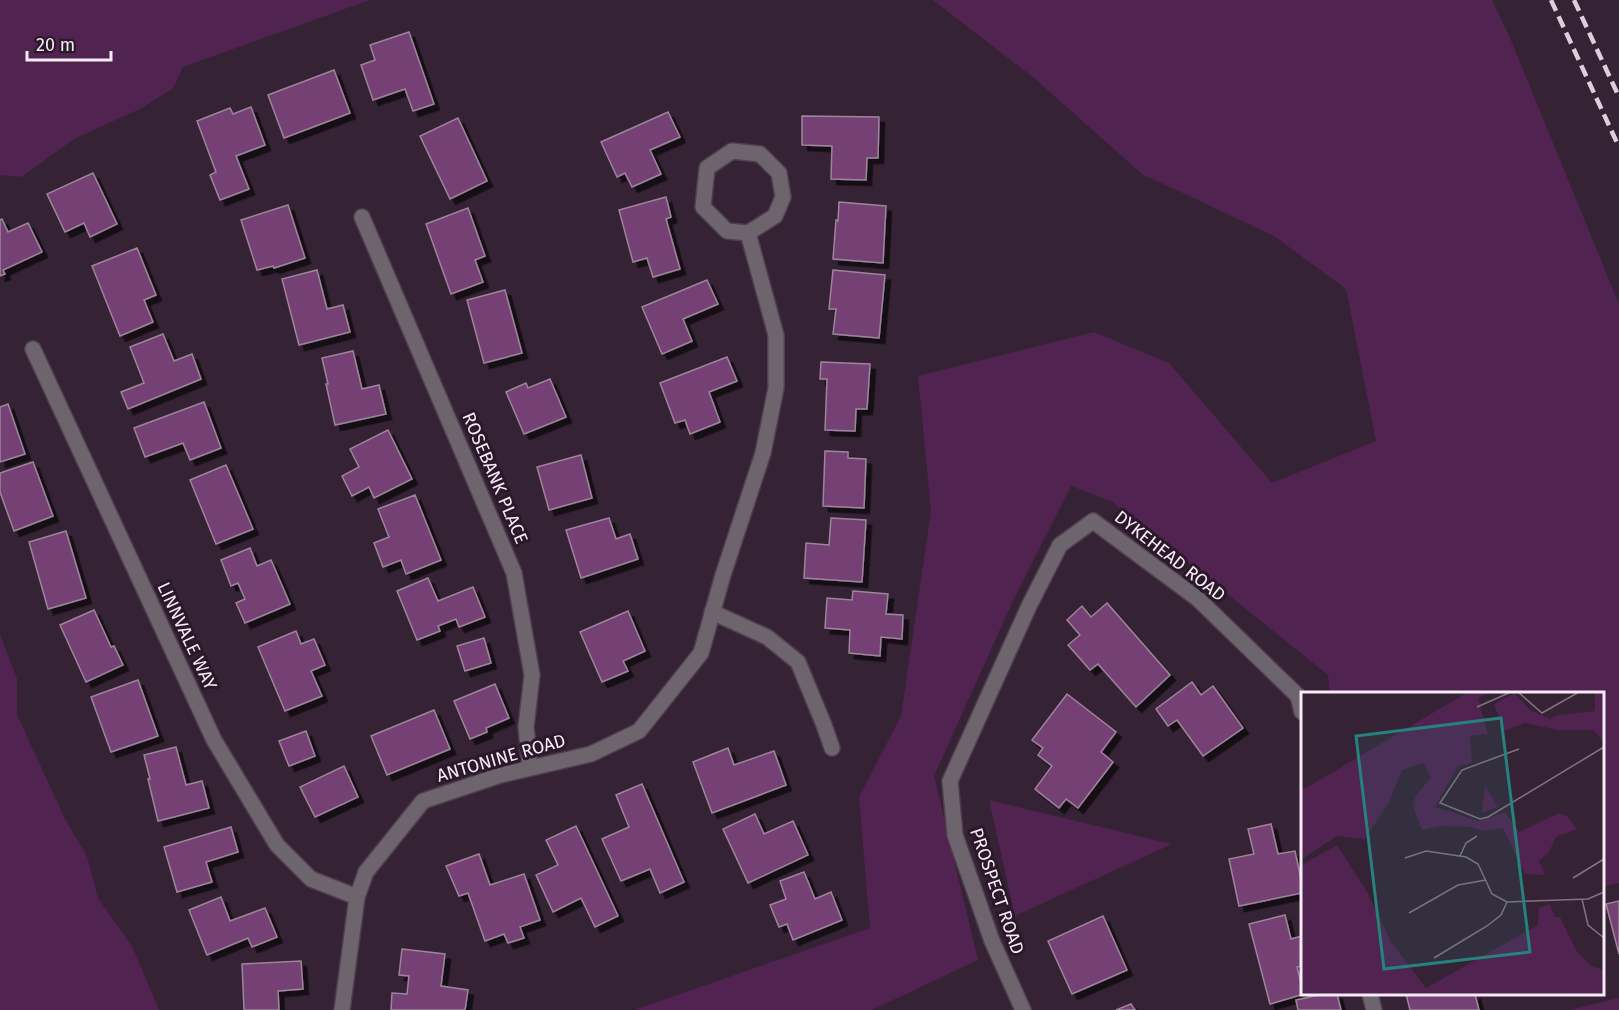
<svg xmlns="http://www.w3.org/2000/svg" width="1619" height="1010" font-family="'Fira Sans',sans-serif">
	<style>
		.green { fill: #512350 }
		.building { fill: #743f73; stroke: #9c859a; stroke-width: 1.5; filter: url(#shadow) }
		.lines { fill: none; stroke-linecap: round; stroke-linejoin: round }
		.minor-casing { stroke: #503e4f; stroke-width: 18 }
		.minor { stroke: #6e646d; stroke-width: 15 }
		.rail { stroke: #dccfdb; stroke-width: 4.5; stroke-dasharray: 12 6; stroke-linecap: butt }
		.labels { text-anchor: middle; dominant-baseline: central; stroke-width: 6; stroke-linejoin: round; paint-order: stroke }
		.street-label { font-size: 18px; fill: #f7ebf6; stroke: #2a192a }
		.inset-road { fill: none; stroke: #837282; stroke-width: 1.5 }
		.view { fill: #26827c; fill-opacity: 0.15; stroke: #26827c; stroke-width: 3 }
		.inset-edge { fill: none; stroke: #f7ebf6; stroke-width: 3 }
	</style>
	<defs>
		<filter id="shadow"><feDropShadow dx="5.5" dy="5.5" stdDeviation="0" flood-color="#0009"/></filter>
	</defs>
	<rect width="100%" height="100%" fill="#352234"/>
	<g class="green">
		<polygon points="0,0 370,0 183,67 173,88 142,108 74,139 21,177 0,175"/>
		<polygon points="933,0 1492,0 1508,33 1619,304 1619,883 1603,887 1602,694 1330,693 1328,675 1111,501 1071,486 1012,603 934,776 978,960 872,1010 634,1010 870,928 859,797 901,716 931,511 918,376 1094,332 1169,363 1272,483 1376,441 1346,289 1274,236 1142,174 1034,78"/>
		<polygon points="0,634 17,679 17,715 66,821 87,856 98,898 133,948 159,1010 0,1010"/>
		<polygon points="989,800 1172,844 1015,916"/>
		<polygon points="1619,998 1619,1010 1569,1010"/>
	</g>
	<g class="building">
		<polygon points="409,32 434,104 413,111 405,89 373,100 361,65 375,60 370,45"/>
		<polygon points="334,70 350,113 284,138 268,95"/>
		<polygon points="251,107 265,145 236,156 249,189 220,200 210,175 216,172 197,121 230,108 233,114"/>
		<polygon points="668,112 680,137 650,150 661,174 632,187 625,173 617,177 601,142"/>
		<polygon points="802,116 879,117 878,158 867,158 866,180 831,179 832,146 802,145"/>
		<polygon points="458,118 487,181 450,199 420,136"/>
		<polygon points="93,173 117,224 90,237 84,223 65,232 47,194"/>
		<polygon points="666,197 671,217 666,219 680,269 653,277 647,258 633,262 619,210"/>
		<polygon points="839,202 886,206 883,263 833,259 836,220 838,221"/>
		<polygon points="288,205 305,258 274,268 273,266 257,270 241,220"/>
		<polygon points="468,208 485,256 475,260 483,282 451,294 426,224"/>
		<polygon points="2,219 8,232 28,223 42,252 3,270 5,274 0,276 0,220"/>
		<polygon points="137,248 156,295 144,300 153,322 120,336 92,266"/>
		<polygon points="317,270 327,309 343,305 350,332 299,345 282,279"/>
		<polygon points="833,270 885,275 879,338 833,334 836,309 829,309"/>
		<polygon points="707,280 718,304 683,319 692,341 662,354 642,307"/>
		<polygon points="505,290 522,353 484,363 467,300"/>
		<polygon points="163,334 174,361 192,354 201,379 128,409 121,392 144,383 130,347"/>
		<polygon points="353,351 362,389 379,385 386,414 335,425 326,384 328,384 322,358"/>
		<polygon points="727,357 737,381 709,392 720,422 690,434 685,420 675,423 660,383"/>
		<polygon points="821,362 870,364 867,409 856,409 855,431 825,430 827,379 820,379"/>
		<polygon points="550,379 566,417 524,434 506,392 526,383 528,388"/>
		<polygon points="204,402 221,448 190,460 183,443 145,457 134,428"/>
		<polygon points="8,404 25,454 0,462 0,407"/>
		<polygon points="388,430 412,479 374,498 369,487 352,496 342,476 359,467 350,449"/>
		<polygon points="825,451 848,452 848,458 866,459 864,508 823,506"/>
		<polygon points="581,455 592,498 549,510 537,467"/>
		<polygon points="33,462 53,516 14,531 0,492 0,473"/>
		<polygon points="226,465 253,529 216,544 190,480"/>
		<polygon points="415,495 441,560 406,574 401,560 383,567 374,543 389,537 378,509"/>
		<polygon points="609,518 616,539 630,534 638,559 581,578 566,530"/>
		<polygon points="831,518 866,520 862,582 804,578 806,543 829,545"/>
		<polygon points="66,531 86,598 48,609 29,542"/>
		<polygon points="250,548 257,566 271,560 290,604 245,623 236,603 245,599 238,583 231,586 221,560"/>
		<polygon points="428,578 438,601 473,587 485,617 459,627 456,619 438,626 440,631 417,640 397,591"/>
		<polygon points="853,591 888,594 886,614 903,615 902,639 881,637 880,656 849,653 850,630 825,628 827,598 852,600"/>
		<polygon points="1107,603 1170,675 1136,707 1098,664 1090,670 1068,645 1080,635 1067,620 1082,606 1091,617"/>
		<polygon points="94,610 111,647 114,646 123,665 86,682 60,625"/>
		<polygon points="628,611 645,651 623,661 628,671 602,682 580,632"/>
		<polygon points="296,631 301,644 314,639 325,665 311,671 322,696 285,711 258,647"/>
		<polygon points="484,638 491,663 465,671 457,646"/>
		<polygon points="138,680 158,736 111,752 91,697"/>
		<polygon points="1192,682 1201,695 1213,686 1243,728 1203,756 1177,720 1168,726 1156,709"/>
		<polygon points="495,684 509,718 486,728 487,732 470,739 454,701"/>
		<polygon points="1067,694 1116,732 1101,752 1113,762 1078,808 1066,799 1059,808 1035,789 1052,766 1038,755 1043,748 1032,740"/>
		<polygon points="434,710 450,749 387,775 371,736"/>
		<polygon points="306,731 315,756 289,766 279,741"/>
		<polygon points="176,747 186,785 202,781 209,808 158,821 148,779 150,779 144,755"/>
		<polygon points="728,748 734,765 774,751 786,785 712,813 693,762"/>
		<polygon points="344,766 358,797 315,817 300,787"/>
		<polygon points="642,784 684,882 660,893 650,869 621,881 602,839 629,827 616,795"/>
		<polygon points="755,814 764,834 793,821 808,855 748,883 723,829"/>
		<polygon points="1271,824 1278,854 1295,851 1302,884 1302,893 1239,906 1229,859 1254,854 1248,829"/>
		<polygon points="576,826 618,916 595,927 581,898 553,912 536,875 558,865 546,840"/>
		<polygon points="231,827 238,852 206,862 212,882 177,892 164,847"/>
		<polygon points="479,854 490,885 524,874 540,920 520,927 524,938 508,943 504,934 485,941 468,893 459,896 446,866"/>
		<polygon points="804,872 815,899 831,892 842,920 793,940 787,924 779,927 770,905 786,899 780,881"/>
		<polygon points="221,897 230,921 265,908 277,937 252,947 248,938 207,955 189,910"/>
		<polygon points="1619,901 1619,954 1606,904"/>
		<polygon points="1285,915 1291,939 1302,936 1302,966 1297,967 1304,994 1270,1004 1249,924"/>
		<polygon points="1103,916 1127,970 1072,994 1048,941"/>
		<polygon points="402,949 445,954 441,986 468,990 465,1010 391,1010 392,993 407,994 409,976 399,975"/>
		<polygon points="301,961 303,989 278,991 279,1010 244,1010 242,964"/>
		<polygon points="1323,994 1337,994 1341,1010 1298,1010 1296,1000"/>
		<polygon points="1406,994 1475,994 1479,1010 1410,1010"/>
		<polygon points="1131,1004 1135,1010 1116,1010"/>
	</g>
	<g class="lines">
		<g class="minor-casing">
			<g id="minor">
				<polygon points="732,151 760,154 779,173 783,197 775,216 748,233 727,231 703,207 707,168"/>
				<polyline points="362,217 514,573 532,675 526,727 530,768"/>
				<polyline points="33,349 214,740 277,845 311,879 357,897"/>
				<polyline points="712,612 767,637 798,662 824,725 832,748"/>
				<polyline points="1370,994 1374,1010"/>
				<polyline points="342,1010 357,897 366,872 423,801 501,775 591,754 639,731 701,653 723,575 763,453 776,388 776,335 748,233"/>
				<polyline points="1023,1010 992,941 955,835 950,781 1029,606 1060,545 1093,521 1198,599 1298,696 1302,712"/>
			</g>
		</g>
		<use href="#minor" class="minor"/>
		<g class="rail">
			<polyline points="1551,0 1619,147"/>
			<polyline points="1574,0 1619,97"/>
		</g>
	</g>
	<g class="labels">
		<g class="street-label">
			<text transform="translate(495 478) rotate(67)">ROSEBANK PLACE</text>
			<text transform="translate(1170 556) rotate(38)">DYKEHEAD ROAD</text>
			<text transform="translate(187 636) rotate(65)">LINNVALE WAY</text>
			<text transform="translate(501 758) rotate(-16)">ANTONINE ROAD</text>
			<text transform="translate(997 891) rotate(71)">PROSPECT ROAD</text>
		</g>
	</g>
	<g transform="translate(1301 692)">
		<rect width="303" height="303" fill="#352234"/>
		<path d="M167 0H191L177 6 187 42 169 44 171 71 157 74 134 115 178 129 204 120 218 140 258 121 267 125 276 137 255 145 247 162 238 168 244 183 224 182 202 136 183 139 170 135 140 134 121 138 112 114 115 103 130 86 122 71 101 78 88 110 64 147 36 144 0 168V99ZM294 0H303V51L293 38H257L224 31 203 39 193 12 214 1 229 18 249 27 256 23 294 19ZM184 94 197 115 181 121ZM36 153 66 200 90 250 125 296 237 233 238 216 248 212 254 225H259L276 260 290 274 303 278V303H0V173Z" fill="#512350"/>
		<path class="inset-road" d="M217 0 241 21 278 0M176 15 210 0M218 57 161 78 139 111 179 127 187 125 303 55M159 164 165 151 176 144M104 166 125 159 165 165 177 172 191 202 206 210 287 207 303 200M272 186 303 167M281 207 287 233 303 246M108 221 157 193 185 188M133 266 186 234 200 223 206 210"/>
		<path class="view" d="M200 26 229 260 83 277 55 44Z"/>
		<rect width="303" height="303" class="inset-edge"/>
	</g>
	<path d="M27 51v9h84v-9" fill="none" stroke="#f7ebf6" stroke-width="3"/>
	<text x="36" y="51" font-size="18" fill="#f7ebf6" stroke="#2a192a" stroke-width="4.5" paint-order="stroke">20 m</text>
</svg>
